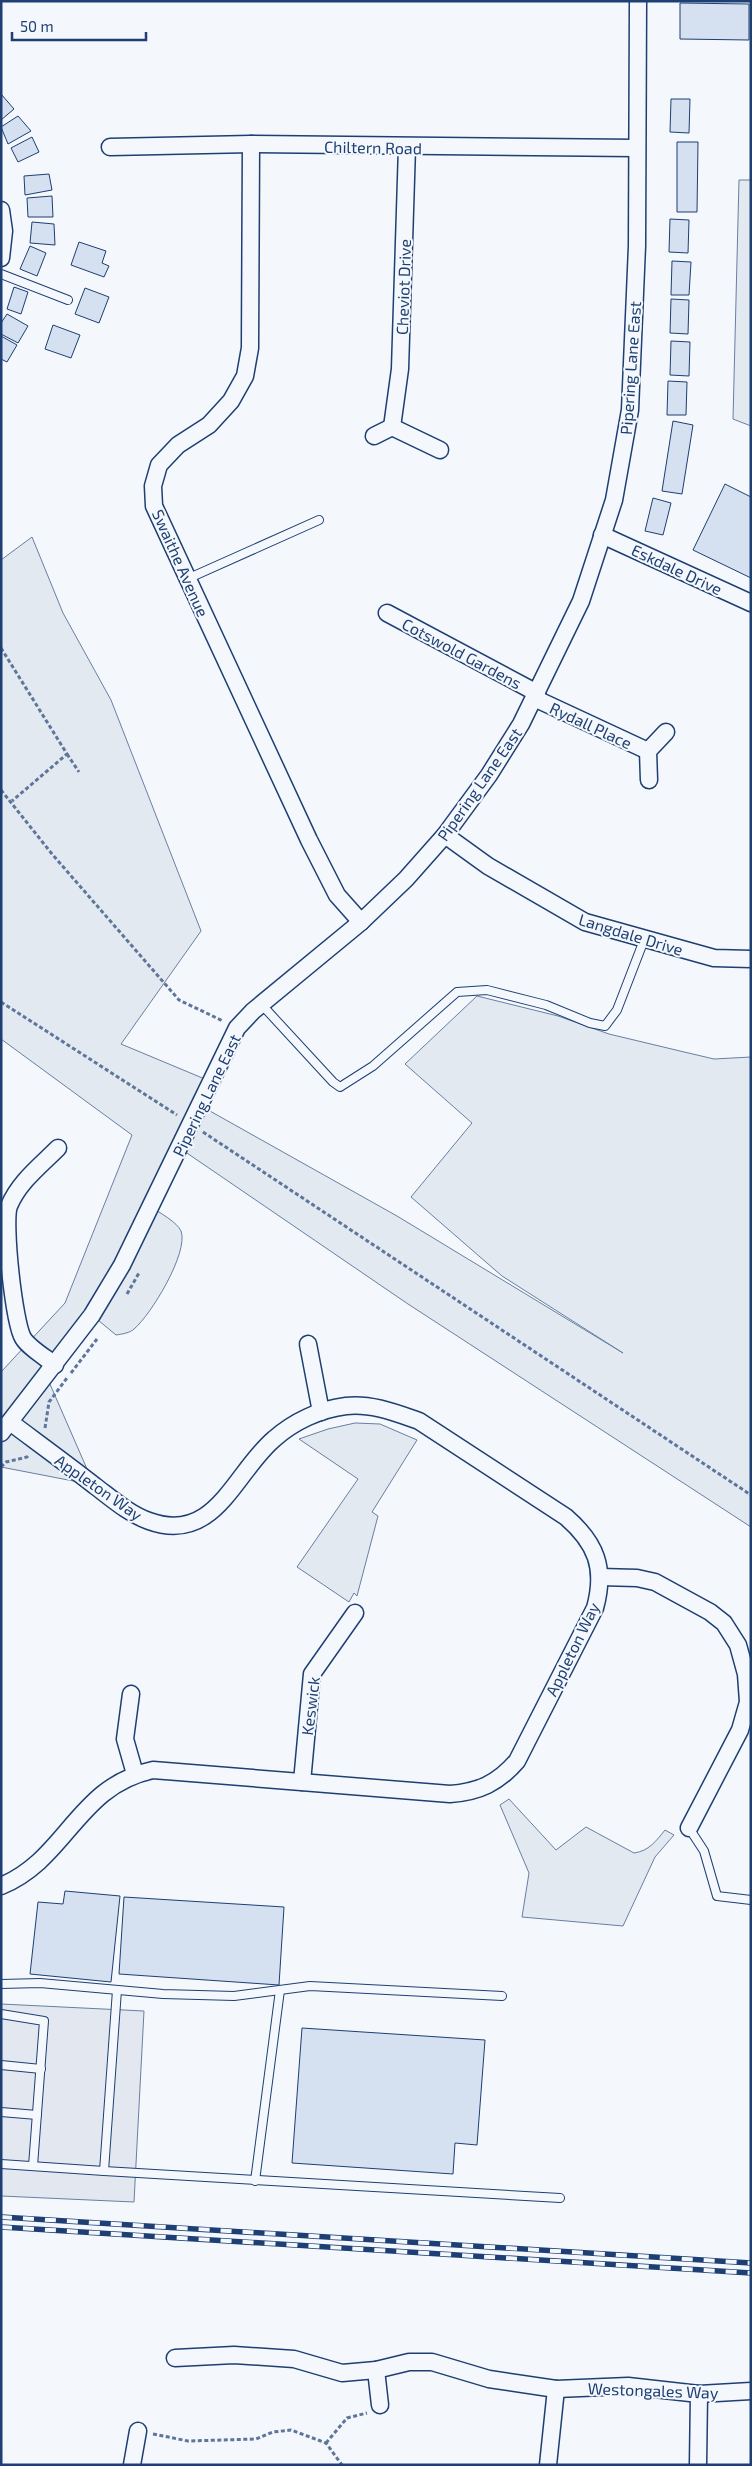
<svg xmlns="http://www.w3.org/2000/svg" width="752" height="2466" font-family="'Exo 2',sans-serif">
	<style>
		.green { fill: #e3e9f0; stroke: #687fa3 }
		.parking { fill: #e3e8f0; stroke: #687fa3 }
		.building { fill: #d5e0f0; stroke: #1d3f73 }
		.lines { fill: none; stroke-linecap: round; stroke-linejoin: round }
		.lane-casing { stroke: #1d3f73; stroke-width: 10 }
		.street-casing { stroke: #1d3f73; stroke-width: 19 }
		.path { stroke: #5e769c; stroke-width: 3; stroke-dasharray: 4 2.5; stroke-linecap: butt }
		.lane { stroke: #f4f7fb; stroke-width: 8 }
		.street { stroke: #f4f7fb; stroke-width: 16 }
		.rail-casing { stroke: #1d3f73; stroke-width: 5.5 }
		.rail { stroke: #f4f7fb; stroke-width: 4; stroke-dasharray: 11; stroke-linecap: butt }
		.labels { text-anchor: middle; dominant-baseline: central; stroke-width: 4; stroke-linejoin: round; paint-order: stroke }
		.street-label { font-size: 16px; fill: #1d3f73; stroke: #f4f7fb }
	</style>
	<rect width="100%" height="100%" fill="#f4f7fb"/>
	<g class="green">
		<polygon points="739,180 751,180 751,426 733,419"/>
		<path d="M32 537 63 613 111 700 201 931 121 1044 212 1082 201 1106 397 1216 623 1353 502 1276 411 1197 472 1123 405 1064 477 996 558 1016 609 1034 680 1051 714 1059 751 1057V1527L408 1304 181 1149 151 1207C160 1213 177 1222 181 1231 189 1252 151 1315 134 1329 130 1333 122 1334 116 1335L92 1315 46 1375 94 1485 1 1467V1372L65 1303 132 1135 1 1039V560Z"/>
		<polygon points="355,1423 380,1424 417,1440 372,1512 378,1516 357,1596 354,1593 349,1602 297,1567 358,1479 299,1439 328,1429"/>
		<path d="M509 1799 556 1850 586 1827 634 1853C649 1851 656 1841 665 1830L674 1835 655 1857 623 1926 522 1917 529 1873 500 1805Z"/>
	</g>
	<polygon class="parking" points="1,2004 144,2011 134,2202 1,2196"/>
	<g class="building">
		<polygon points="680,3 749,4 749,40 680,39"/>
		<polygon points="1,94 14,109 1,120"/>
		<polygon points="671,99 690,99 689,133 670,132"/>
		<polygon points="18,116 31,131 8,144 1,127"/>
		<polygon points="32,137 39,152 18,162 11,148"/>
		<polygon points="677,142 698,142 697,212 677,212"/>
		<polygon points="49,174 52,190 25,195 24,176"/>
		<polygon points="52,196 53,217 28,217 27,198"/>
		<polygon points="670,219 689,220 688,253 669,252"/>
		<polygon points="32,222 54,224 55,245 30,243"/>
		<polygon points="79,242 106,251 102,263 109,266 104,277 71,265"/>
		<polygon points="30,246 46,253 37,276 20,269"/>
		<polygon points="672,261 691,262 689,295 671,295"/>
		<polygon points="14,287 28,292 21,314 7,309"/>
		<polygon points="85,288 109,297 99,323 75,314"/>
		<polygon points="671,299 689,300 688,334 670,333"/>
		<polygon points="7,314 28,326 18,343 1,334 1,323"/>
		<polygon points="53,325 80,335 71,358 45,349"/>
		<polygon points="1,336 17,345 7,362 1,359"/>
		<polygon points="671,341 690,342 689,376 670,375"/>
		<polygon points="668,381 687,382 686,415 667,415"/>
		<polygon points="673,421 693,425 682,494 662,491"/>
		<polygon points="725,484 751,497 751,578 693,550"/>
		<polygon points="653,498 671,503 663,535 645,531"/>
		<polygon points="65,1891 120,1896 111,1982 30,1974 38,1902 63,1904"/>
		<polygon points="124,1897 284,1907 279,1985 119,1974"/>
		<polygon points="302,2028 485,2040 477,2145 455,2143 453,2174 292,2163"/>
	</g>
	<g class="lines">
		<g class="lane-casing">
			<g id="lane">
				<polyline points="1,274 68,300"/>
				<polyline points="187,579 319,520"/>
				<polyline points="262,1005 333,1082 340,1087 373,1066 457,992 487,990 546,1005 590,1023 605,1026 617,1010 644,940"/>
				<polyline points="689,1828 704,1851 717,1896 751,1900"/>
				<polyline points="1,1984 40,1983 163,1994 234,1996 310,1986 502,1996"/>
				<polyline points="1,2014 44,2021 33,2166"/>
				<polyline points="1,2065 41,2069"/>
				<polyline points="1,2112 37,2115"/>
				<polyline points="1,2164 104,2171 117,1990"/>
				<polyline points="104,2171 560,2198"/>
				<polyline points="255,2181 280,1990"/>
			</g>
		</g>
		<g class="street-casing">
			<g id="street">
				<polyline points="251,144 250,348 245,376 231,401 209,425 178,445 159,465 153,486 154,506 309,840 337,895 361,922"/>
				<polyline points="110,147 251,144 636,148"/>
				<polyline points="1,210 4,231 1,258"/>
				<polyline points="392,427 400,369 407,147"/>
				<polyline points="374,436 392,427 440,450"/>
				<polyline points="602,535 751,603"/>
				<polyline points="387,613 537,693"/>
				<polyline points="534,698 648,751"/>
				<polyline points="649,780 648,751 666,732"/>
				<polyline points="445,835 488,866 585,922 714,958 751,959"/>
				<polyline points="308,1344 321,1412"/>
				<path d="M55 1365C45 1357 29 1348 23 1338 14 1323 3 1222 9 1206 19 1182 40 1166 58 1148"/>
				<polyline points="1,1433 92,1315 122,1265 237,1028 253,1011 361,922 406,879 445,835 489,775 521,724 581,601 614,500 630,410 637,246 638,1"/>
				<polyline points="600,1577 637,1578 655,1582 710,1612 724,1623 738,1645 746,1674 748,1702 740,1730 689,1828"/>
				<polyline points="131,1694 125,1739 135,1774"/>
				<polyline points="302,1782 312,1674 355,1613"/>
				<path d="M1 1886C67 1859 77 1786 153 1770L450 1794C479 1792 498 1783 517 1761L595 1608C606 1568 596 1543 566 1517L419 1421C396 1413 371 1403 346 1406 320 1409 293 1422 274 1439 234 1473 215 1545 149 1521 129 1514 111 1498 95 1486 67 1464 38 1443 10 1422"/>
				<polyline points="175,2358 234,2355 294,2359 342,2373 376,2370 409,2362 432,2362 489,2379 556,2389 628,2386 699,2394 751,2391"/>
				<polyline points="376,2370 380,2405"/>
				<polyline points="132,2465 138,2431"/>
				<polyline points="548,2465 556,2389"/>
				<polyline points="698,2465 699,2394"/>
			</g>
		</g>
		<g class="path">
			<polyline points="1,648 67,754 12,801"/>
			<polyline points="67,754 79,772"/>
			<polyline points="1,790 52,854 179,1000 223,1021"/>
			<polyline points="1,1002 177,1115"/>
			<polyline points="203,1132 751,1495"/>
			<polyline points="127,1294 139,1273"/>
			<polyline points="71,1373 97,1339"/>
			<polyline points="45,1428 49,1402 67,1378"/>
			<polyline points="1,1467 6,1462 27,1457 29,1455"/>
			<polyline points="153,2434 188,2441 256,2439 273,2432 291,2430 326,2443 342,2465"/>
			<polyline points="326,2443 347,2418 367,2413"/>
		</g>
		<use href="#lane" class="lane"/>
		<use href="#street" class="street"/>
		<g class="rail-casing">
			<g id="rail">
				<polyline points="1,2217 751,2263"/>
				<polyline points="1,2227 751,2273"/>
			</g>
		</g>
		<use href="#rail" class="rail"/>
	</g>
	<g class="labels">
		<g class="street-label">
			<text transform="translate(373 147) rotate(1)">Chiltern Road</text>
			<text transform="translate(403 287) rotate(-88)">Cheviot Drive</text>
			<text transform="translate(630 368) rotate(-86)">Pipering Lane East</text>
			<text transform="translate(181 563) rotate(66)">Swaithe Avenue</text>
			<text transform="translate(677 569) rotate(25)">Eskdale Drive</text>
			<text transform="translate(462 653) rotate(28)">Cotswold Gardens</text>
			<text transform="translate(591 725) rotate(25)">Rydall Place</text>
			<text transform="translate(479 784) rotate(-55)">Pipering Lane East</text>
			<text transform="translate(631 934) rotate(17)">Langdale Drive</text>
			<text transform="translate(206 1095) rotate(-64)">Pipering Lane East</text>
			<text transform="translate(99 1487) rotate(35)">Appleton Way</text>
			<text transform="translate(572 1649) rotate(-64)">Appleton Way</text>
			<text transform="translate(310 1706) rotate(-83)">Keswick</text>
			<text transform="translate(653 2390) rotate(2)">Westongales Way</text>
		</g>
	</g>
	<rect width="752" height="2466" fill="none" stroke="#1d3f73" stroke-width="5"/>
	<path d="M12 32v8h134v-8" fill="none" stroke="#1d3f73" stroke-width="2.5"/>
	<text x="20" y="32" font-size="15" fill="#1d3f73" stroke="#f4f7fb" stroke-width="4" paint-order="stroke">50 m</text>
</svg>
